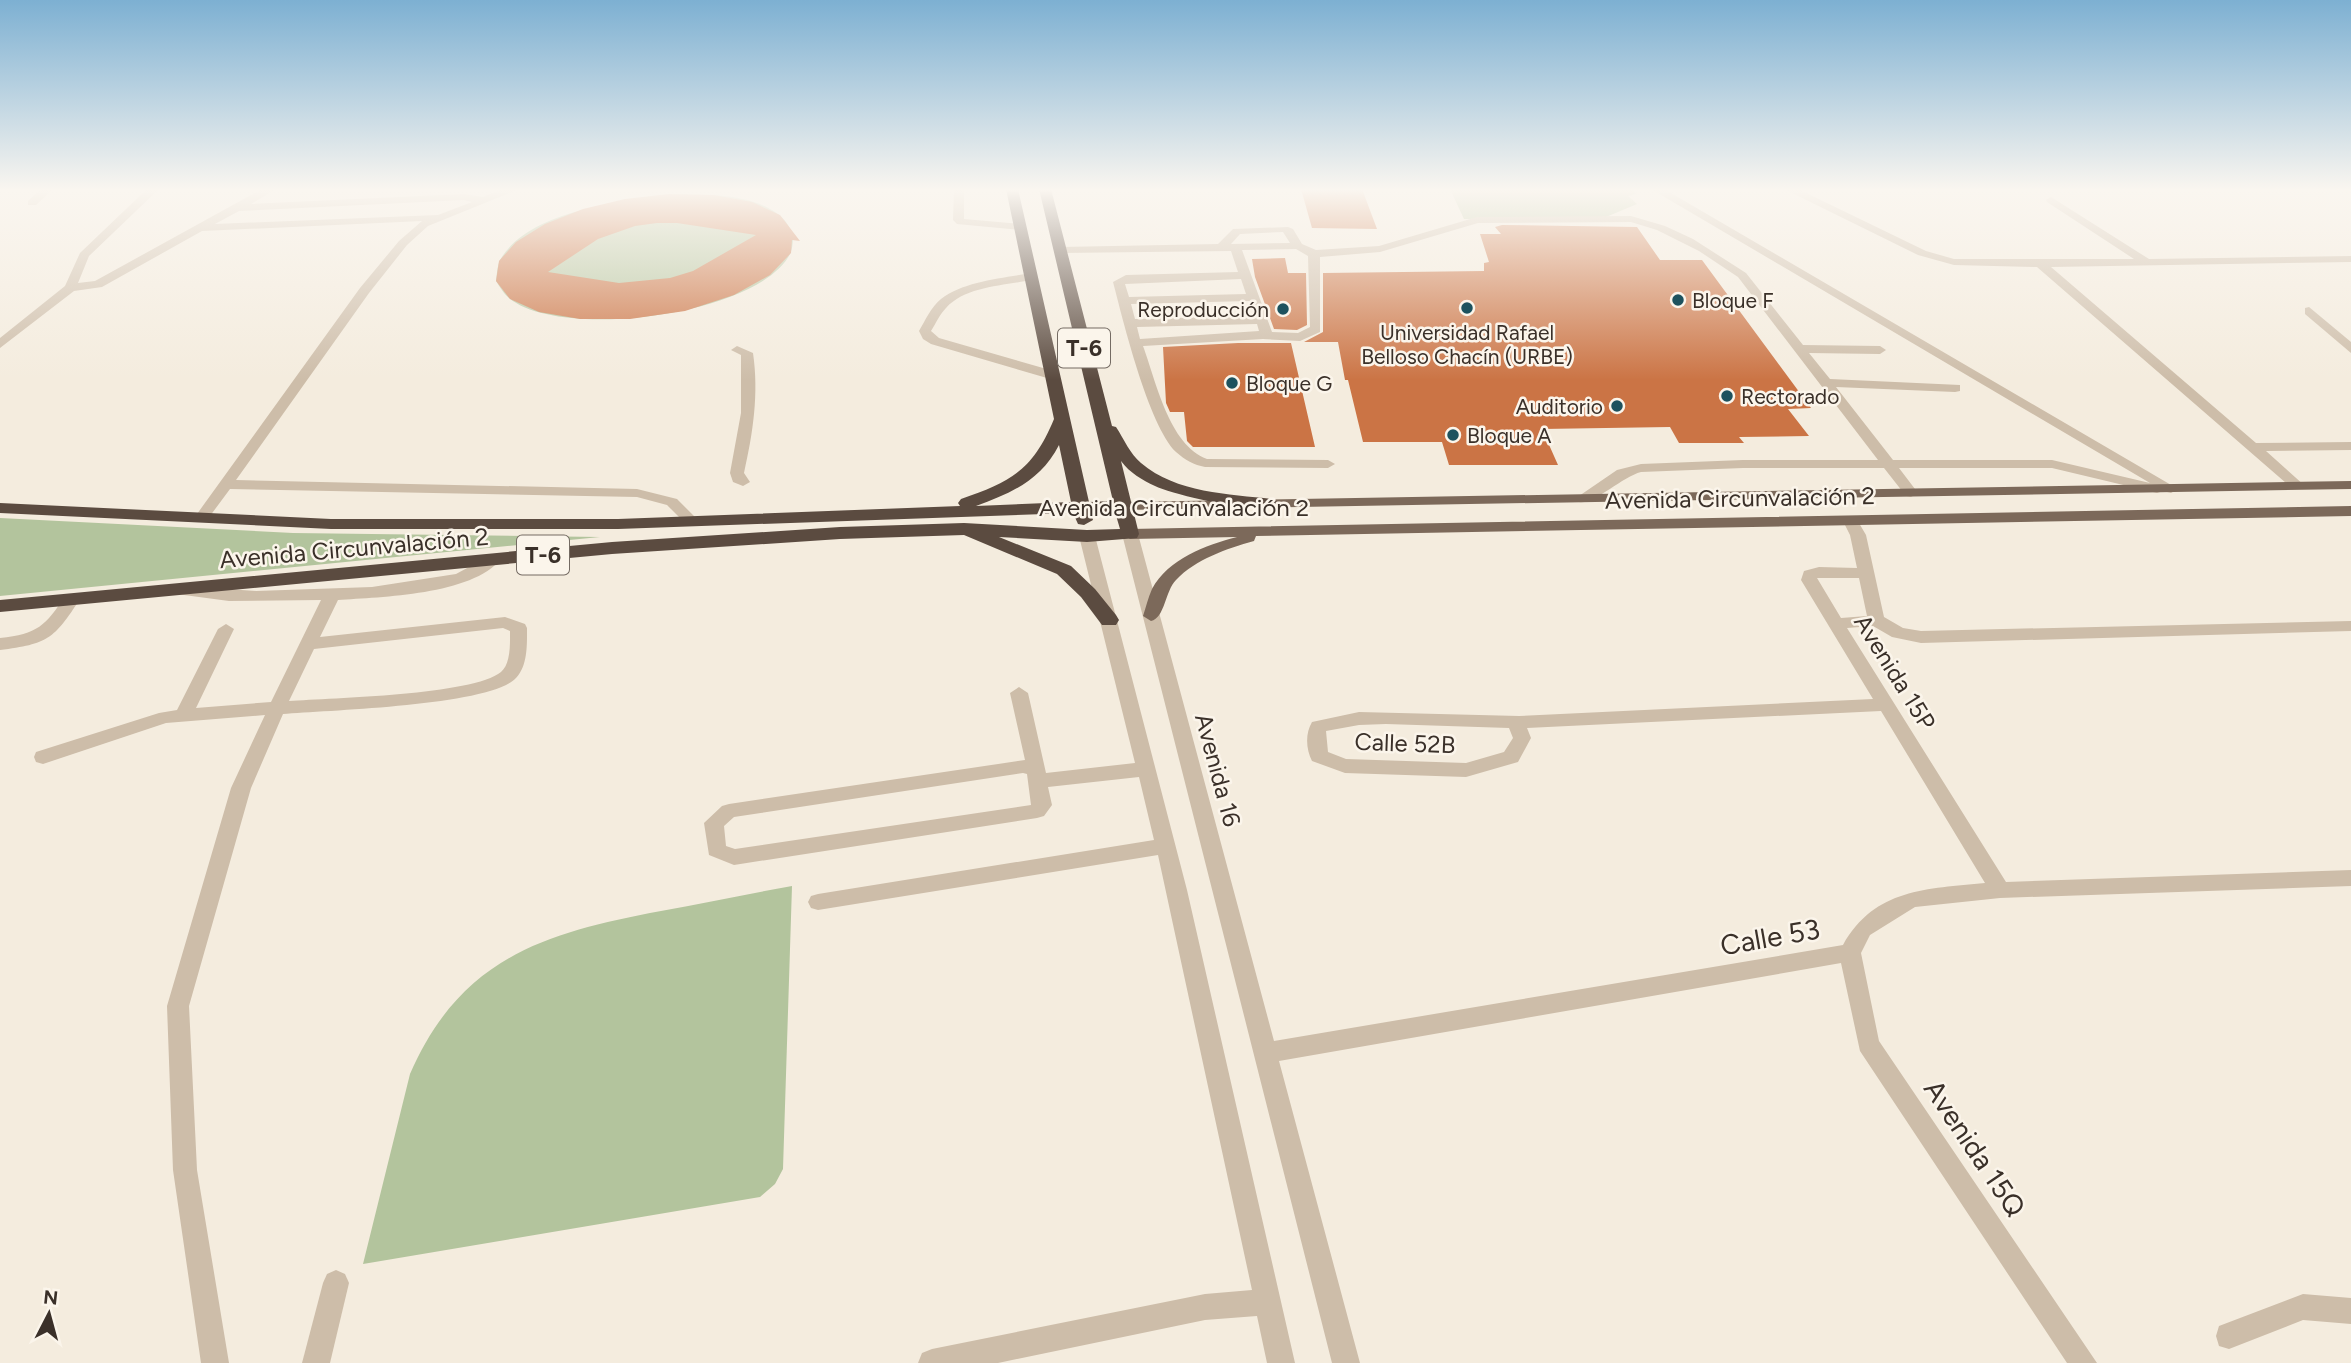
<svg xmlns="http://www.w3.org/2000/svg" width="2351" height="1363" font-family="Figtree,sans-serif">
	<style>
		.green { fill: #b3c49d }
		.building { fill: #cb7445; fill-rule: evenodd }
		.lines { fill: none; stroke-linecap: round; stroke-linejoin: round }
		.minor { fill: #cdbda9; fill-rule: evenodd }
		.major { fill: #7c695a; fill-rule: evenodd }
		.highway { fill: #5b4b40; fill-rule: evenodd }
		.poi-dot { fill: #1d525e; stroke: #fbf5eb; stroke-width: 2.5 }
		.labels { text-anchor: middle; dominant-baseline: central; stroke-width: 5; stroke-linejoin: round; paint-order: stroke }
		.far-poi-label { font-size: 21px; fill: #3a3029; stroke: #fbf5eb; text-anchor: start }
		.shield { fill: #fbf5eb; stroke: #746b63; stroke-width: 2 }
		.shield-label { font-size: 23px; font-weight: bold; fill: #3a3029 }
		.street-label { font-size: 24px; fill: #3a3029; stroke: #fbf5eb }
		.near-street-label { font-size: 28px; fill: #3a3029; stroke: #fbf5eb }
	</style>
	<rect width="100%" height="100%" fill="#f4ecde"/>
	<g class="green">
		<polygon points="1450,189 1633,189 1636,194 1628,196 1637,204 1606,217 1464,219"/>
		<path d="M669 194C704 195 750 192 779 215 785 219 789 227 793 233 793 239 793 248 790 254 759 315 560 341 509 298 504 294 500 287 496 281 497 275 497 266 500 260 529 210 619 203 669 194Z"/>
		<polygon points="0,518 293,533 600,537 0,596"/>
		<path d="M792 886 783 1169 775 1184 760 1197 363 1264 410 1074C461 957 545 933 661 911 705 903 748 894 792 886Z"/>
	</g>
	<g class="building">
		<polygon points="1301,189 1362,189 1377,229 1312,228"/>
		<path d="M669 194 714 195 752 202 780 215 800 241 792 240 791 253 770 275 734 295 685 311 630 319H580L539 312 510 299 496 281 499 261 516 242 545 224 583 209 625 199ZM657 223H677L756 235 693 271 670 278 619 283 548 272 598 239 635 226Z"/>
		<polygon points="1502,225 1637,227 1660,260 1702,260 1811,408 1788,409 1809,436 1739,437 1744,443 1679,443 1670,427 1542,429 1558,465 1449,465 1442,442 1363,442 1348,380 1345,380 1338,342 1304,342 1323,332 1323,273 1484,271 1484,263 1489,262 1480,234 1501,234 1495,227"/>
		<polygon points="1285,258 1288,273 1306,273 1307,325 1297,330 1274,329 1255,277 1252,259"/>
		<polygon points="1238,343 1291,343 1315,447 1193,447 1187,441 1184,412 1170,412 1166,403 1163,347"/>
	</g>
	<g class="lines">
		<g class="minor">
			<polygon points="41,189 53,189 36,205 28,205 28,201"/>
			<path d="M147 189H159L89 256 78 283 95 281 262 189H276L251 204 464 194 483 197 503 189H519L428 226 407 245 369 293 236 480 637 489 677 499 699 521 691 526 686 524 667 505 637 497 230 489 207 520H197L194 517 197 514 360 288 399 241 422 221 202 231 102 287 74 291 0 348V338L65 286 80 253ZM464 200 472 202 438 215 215 224 239 211Z"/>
			<polygon points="954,189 964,189 964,219 1021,224 1026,227 1021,230 957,224 953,220"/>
			<path d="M1651 189H1664L2178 489 2171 493 2163 491 2157 493 2052 468H1899L1918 493 1911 497 1906 496 1884 468H1743L1641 472C1622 477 1593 505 1579 502L1577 499 1579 496 1617 470 1641 464 1743 460H1878L1738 277 1699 251 1657 230 1631 222 1478 223 1380 252 1320 257V332L1300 341 1263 339 1143 346C1156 381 1169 445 1207 459L1328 460 1335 464 1328 468 1205 467C1194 465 1185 460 1176 452 1148 424 1123 320 1113 282L1126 275 1238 272 1231 251 1060 253 1054 250 1060 247 1218 244 1233 229 1288 227 1293 229 1302 244 1316 250 1379 246 1477 217 1631 216 1665 226 1693 239 1746 273 1803 345 1880 346 1886 350 1880 354 1809 353 1830 379 1960 385V391L1955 392 1836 387 1893 460H2052L2150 483ZM1283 232 1290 243 1231 244 1240 234ZM1296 249 1308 256 1310 327 1298 333 1272 332 1242 250ZM1241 279 1246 294 1129 297 1125 284ZM1249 301 1255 316 1135 319 1131 304ZM1257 324 1259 331 1140 339 1137 327Z"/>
			<polygon points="1784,189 1798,189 1926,251 1954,259 2134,259 2047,202 2046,200 2051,197 2149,259 2351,256 2351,262 2051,267 2256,443 2351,442 2351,450 2266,451 2305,486 2303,489 2293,489 2037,267 1954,265 1918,255"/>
			<path d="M1031 273 1035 275V279C1007 286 967 285 946 308 940 314 936 323 931 331L939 338 1057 372V378H1047L931 344 923 339 919 331C925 321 931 307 941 299 964 281 1003 278 1031 273Z"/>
			<polygon points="2309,307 2351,342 2351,353 2305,314 2305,308"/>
			<path d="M737 346 753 353C759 394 753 433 744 473L750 482 743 486 733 482 730 473 741 413V355L731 350Z"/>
			<path d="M1851 516 1856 518 1866 535 1884 617 1903 628 1921 631 2351 621V631L1921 643 1892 637 1873 626 1847 628 2006 882 2351 870V886L2000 898 1915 907 1870 935 1861 953 1879 1041 2097 1363H2067L1860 1051 1841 963 1279 1061 1360 1363H1332L1122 534 1130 529 1138 534 1274 1041 1843 945C1875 888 1927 889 1985 883L1881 711 1527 728 1531 738 1518 762 1466 777 1345 773 1312 761C1306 749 1305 734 1312 722L1359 712 1519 716 1873 699 1801 580 1804 571 1819 567 1857 568 1850 535 1843 521ZM1817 578H1859L1867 616 1841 618ZM1386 724 1509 728 1513 738 1504 752 1466 763 1346 759 1328 752 1326 731 1359 725Z"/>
			<path d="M1087 531 1095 536 1187 890 1295 1363H1267L1257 1316 1205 1320 998 1363H918L922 1353 932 1349 1205 1294 1252 1290 1158 855 818 910 811 908 808 902 811 896 818 894 1154 840 1139 777 1048 787 1052 805 1044 816 1037 818 734 865 709 855 704 823 722 806 729 804 1025 760 1010 693 1019 687 1028 693 1046 773 1135 763 1079 536ZM1023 773 1027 774 1031 805 735 849 726 846 724 826 734 817Z"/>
			<path d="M493 554 501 559C472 595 381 597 338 600L320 637 505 617 525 624 527 628C527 644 528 667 515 679 486 706 328 710 283 714L251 788 189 1006 197 1170 229 1363H201L173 1170 167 1006 231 788 265 715 166 723 43 764 36 762 34 757 36 752 159 713 177 710 218 629 226 624 234 629 196 708 271 702 321 600 229 601 169 593 167 589 169 585 256 591 372 587 456 574ZM503 628 510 631C510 643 511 664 501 672 473 695 332 698 289 701L314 649Z"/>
			<path d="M72 594 80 599C54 639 48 644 0 650V638C38 634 45 626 66 595Z"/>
			<polygon points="336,1270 345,1274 349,1283 330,1363 302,1363 323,1283 327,1274"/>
			<polygon points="2303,1294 2351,1298 2351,1324 2303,1320 2229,1349 2219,1346 2216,1336 2219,1326"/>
		</g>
		<g class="major">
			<polygon points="2351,481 2351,489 1123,510 1116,506 1123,502"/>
			<path d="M2351 506V516L1256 536 1254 541C1226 549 1196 559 1176 580 1165 591 1165 618 1151 621L1143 616C1146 607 1148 598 1152 589 1168 559 1206 545 1237 537L1130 539 1122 534 1130 529Z"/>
		</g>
		<path class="highway" d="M1006 189H1018L1089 502 1113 501 1039 189H1051L1112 426 1116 427C1124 439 1130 454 1141 463 1176 493 1229 494 1272 499L1281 504C1269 518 1174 495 1155 486 1142 480 1130 473 1121 461L1139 534 1137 538 1087 542 999 537 1071 566 1095 589 1116 615 1119 620 1116 625H1102L1081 597 1057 574 964 535 840 539 612 554 0 612V600L612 542 840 527 964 523 1087 530 1120 529 1115 512 1091 513 1093 520 1084 525 1078 524 1073 513 618 529H331L0 513V503L331 519H618L960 506 958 503 961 499C1011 482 1033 470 1054 419ZM1059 445 1071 502 976 506C1012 493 1041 480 1059 445Z"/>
	</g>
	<linearGradient id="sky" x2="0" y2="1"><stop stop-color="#7db0d2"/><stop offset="0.5" stop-color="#faf6f0"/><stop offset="1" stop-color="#faf6f0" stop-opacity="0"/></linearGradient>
	<rect width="2351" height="380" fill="url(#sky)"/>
	<g class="poi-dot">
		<circle cx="1678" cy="300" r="7"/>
		<circle cx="1467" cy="308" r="7"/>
		<circle cx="1283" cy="309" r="7"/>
		<circle cx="1232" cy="383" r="7"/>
		<circle cx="1727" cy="396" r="7"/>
		<circle cx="1617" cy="406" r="7"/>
		<circle cx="1453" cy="435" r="7"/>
	</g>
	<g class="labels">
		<g class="far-poi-label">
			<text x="1692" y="300">Bloque F</text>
			<text x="1269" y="309" text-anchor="end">Reproducción</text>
			<text x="1467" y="332" text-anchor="middle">Universidad Rafael<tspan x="1467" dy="24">Belloso Chacín (URBE)</tspan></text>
			<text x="1246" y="383">Bloque G</text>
			<text x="1741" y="396">Rectorado</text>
			<text x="1603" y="406" text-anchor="end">Auditorio</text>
			<text x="1467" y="435">Bloque A</text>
		</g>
		<g class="shield">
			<rect x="1058" y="328.5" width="52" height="39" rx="5"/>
			<rect x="517" y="535.5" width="52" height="39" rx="5"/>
		</g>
		<g class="shield-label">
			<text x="1084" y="348">T-6</text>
			<text x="543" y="555">T-6</text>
		</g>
		<g class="street-label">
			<text transform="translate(1740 498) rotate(-1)">Avenida Circunvalación 2</text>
			<text x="1174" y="507">Avenida Circunvalación 2</text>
			<text transform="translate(354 548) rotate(-5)">Avenida Circunvalación 2</text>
			<text transform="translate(1895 672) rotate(58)">Avenida 15P</text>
			<text transform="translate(1405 743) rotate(2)">Calle 52B</text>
			<text transform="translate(1218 770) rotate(75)">Avenida 16</text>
		</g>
		<g class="near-street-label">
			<text transform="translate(1770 937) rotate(-10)">Calle 53</text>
			<text transform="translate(1975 1148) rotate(56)">Avenida 15Q</text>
		</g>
	</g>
	<g transform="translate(49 1314) rotate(6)" stroke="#fbf5eb" stroke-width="5" paint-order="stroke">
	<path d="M0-5L12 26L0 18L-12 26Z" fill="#3a3029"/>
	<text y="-10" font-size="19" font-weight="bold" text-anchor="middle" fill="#3a3029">N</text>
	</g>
</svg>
